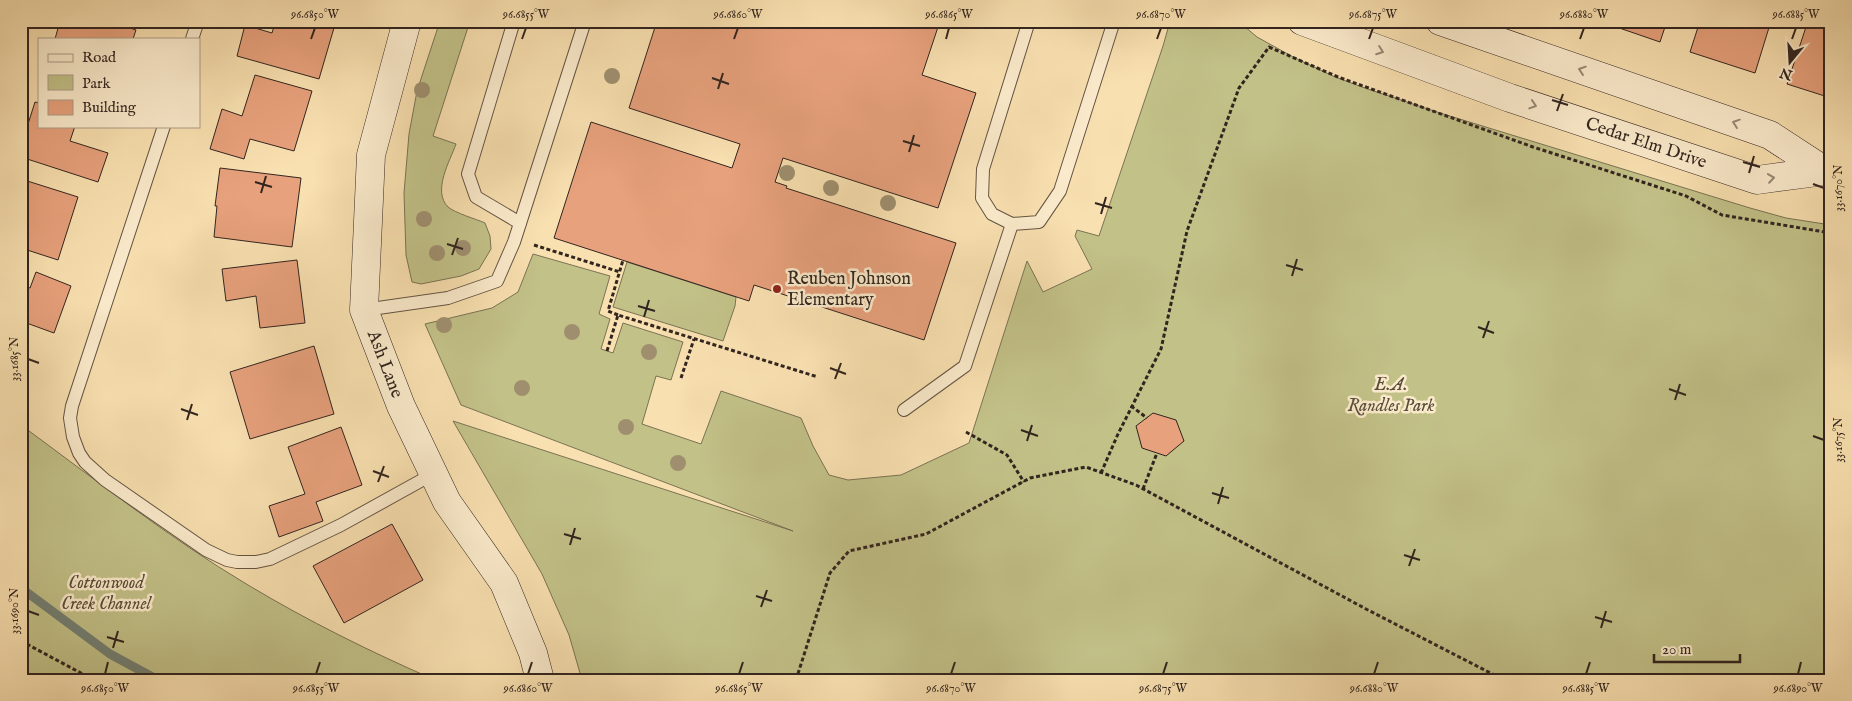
<svg xmlns="http://www.w3.org/2000/svg" width="1852" height="701" font-family="'IM FELL English',serif">
	<style>
		.green { fill: #c2c188; stroke: #7a7354 }
		.lines { fill: none; stroke-linecap: round; stroke-linejoin: round }
		.stream { stroke: #738074; stroke-width: 9 }
		.building { fill: #e7a17c; stroke: #32251f }
		.lane-casing { stroke: #645443; stroke-width: 14 }
		.secondary-casing { stroke: #32251f; stroke-width: 29 }
		.path { stroke: #32251f; stroke-width: 3; stroke-dasharray: 4 2.5; stroke-linecap: butt }
		.lane { stroke: #fbebcc; stroke-width: 12 }
		.secondary { stroke: #fbebcc; stroke-width: 28 }
		.tree { fill: #9f8f6f }
		.oneway { stroke: #968876 }
		.ticks { fill: none; stroke: #32251f; stroke-width: 2 }
		.poi-dot { fill: #8f2418; stroke: #fbebcc; stroke-width: 2 }
		.labels { text-anchor: middle; dominant-baseline: central; stroke-width: 5; stroke-linejoin: round; paint-order: stroke }
		.street-label { font-size: 18px; fill: #32251f; stroke: #fbebcc }
		.poi-label { font-size: 18px; fill: #32251f; stroke: #fbebcc; text-anchor: start }
		.park-label { font-size: 18px; font-style: italic; fill: #564c39; stroke: #fbebcc }
		.neatline { fill: none; stroke: #32251f; stroke-width: 2 }
		.ticks-label { font-size: 12px; text-anchor: middle; fill: #32251f }
	</style>
	<rect width="100%" height="100%" fill="#f9e0b0"/>
	<filter id="stains"><feTurbulence type="fractalNoise" baseFrequency=".004" numOctaves="4"/><feColorMatrix values="0 0 0 0 .2 0 0 0 0 .09 0 0 0 0 .02 0 0 0 .5 -.17"/></filter>
	<radialGradient id="worn" r=".72"><stop offset=".6" stop-color="#630" stop-opacity="0"/><stop offset="1" stop-color="#630" stop-opacity=".3"/></radialGradient>
	<g class="green">
		<path d="M440 21H470L433 136 456 144C450 161 432 191 448 207 455 213 476 219 485 223L490 236 491 249 479 269 461 276 421 284 412 282 406 255 404 193 409 134 417 91Z"/>
		<polygon points="1162,21 1238,21 1257,37 1295,58 1333,76 1362,87 1440,113 1750,208 1786,218 1831,225 1831,680 582,680 569,635 542,574 453,421 793,531 461,405 425,324 492,308 518,292 533,254 610,276 599,314 610,319 601,349 613,353 623,323 683,342 671,380 656,376 642,424 701,444 721,391 801,418 813,446 829,475 848,480 901,475 969,443 1027,261 1043,292 1092,269 1075,236 1077,230 1099,236 1163,46 1169,25"/>
		<polygon points="627,262 736,297 735,306 723,341 613,307"/>
		<path d="M21 425C96 480 169 538 248 585 308 621 371 652 435 680H21Z"/>
	</g>
	<g class="lines">
		<polyline class="stream" points="21,588 110,654 158,680"/>
	</g>
	<g class="building">
		<polygon points="60,21 109,21 136,30 133,39 55,39"/>
		<polygon points="269,21 336,21 319,79 237,56 245,25 272,33 275,23"/>
		<polygon points="657,21 940,21 922,75 976,93 938,208 783,158 775,182 787,186 786,188 956,243 924,340 754,285 749,301 554,238 591,122 732,168 740,144 629,108"/>
		<polygon points="1599,21 1667,21 1660,42"/>
		<polygon points="1700,21 1771,21 1755,73 1690,52"/>
		<polygon points="1808,21 1831,21 1831,98 1787,84"/>
		<polygon points="255,75 312,91 294,151 250,139 244,159 210,149 222,109 242,116"/>
		<polygon points="35,102 39,103 39,126 75,126 70,141 108,153 98,182 21,157 21,146"/>
		<polygon points="220,168 301,178 292,247 214,237 217,206 215,206"/>
		<polygon points="21,179 78,197 58,260 21,248"/>
		<polygon points="297,260 305,323 260,328 256,296 226,301 222,269"/>
		<polygon points="36,272 71,286 54,333 21,321 21,285 30,288"/>
		<polygon points="314,346 334,414 250,439 230,372"/>
		<polygon points="1153,413 1176,420 1184,441 1166,456 1142,448 1136,426"/>
		<polygon points="341,427 362,485 316,502 323,521 279,537 269,506 305,494 288,447"/>
		<polygon points="392,524 423,580 344,623 313,566"/>
	</g>
	<g class="lines">
		<g class="lane-casing">
			<g id="lane">
				<polyline points="514,21 468,174 476,197 520,223"/>
				<polyline points="1029,21 983,169 982,198 992,214 1012,224 1039,222 1060,191 1114,21"/>
				<polyline points="192,39 198,21"/>
				<polyline points="164,126 72,406 70,418 73,437 79,453 85,462 105,480 206,550 227,560 237,562 256,562 270,559 341,525 433,474"/>
				<polyline points="364,310 448,298 497,281 514,242 585,21"/>
				<polyline points="904,410 965,366 1012,224"/>
			</g>
		</g>
		<g class="secondary-casing">
			<g id="secondary">
				<path id="s1" d="M407 21 371 155 364 310 401 406 447 502 504 583 533 653 540 680"/>
				<path id="s2" d="M1302 21 1510 98 1757 180 1825 171"/>
				<polyline points="1440,21 1770,135 1825,171 1831,173"/>
			</g>
		</g>
		<g class="path">
			<polyline points="534,245 620,272"/>
			<polyline points="618,315 608,311 623,260"/>
			<polyline points="607,351 618,315 818,377"/>
			<polyline points="681,378 694,339"/>
			<polyline points="1131,406 1147,418"/>
			<polyline points="966,432 1007,455 1024,482"/>
			<polyline points="1101,473 1118,434 1161,349 1187,231 1239,88 1269,47 1338,77 1533,147 1686,196 1722,215 1831,233"/>
			<polyline points="1143,489 1157,453"/>
			<polyline points="21,641 94,680"/>
			<polyline points="796,680 830,573 849,551 926,534 1030,478 1086,467 1136,485 1366,609 1504,680"/>
		</g>
		<use href="#lane" class="lane"/>
		<use href="#secondary" class="secondary"/>
	</g>
	<g class="tree">
		<circle cx="612" cy="76" r="8"/>
		<circle cx="422" cy="90" r="8"/>
		<circle cx="787" cy="173" r="8"/>
		<circle cx="831" cy="188" r="8"/>
		<circle cx="888" cy="203" r="8"/>
		<circle cx="424" cy="219" r="8"/>
		<circle cx="463" cy="248" r="8"/>
		<circle cx="437" cy="253" r="8"/>
		<circle cx="444" cy="325" r="8"/>
		<circle cx="572" cy="332" r="8"/>
		<circle cx="649" cy="352" r="8"/>
		<circle cx="522" cy="388" r="8"/>
		<circle cx="626" cy="427" r="8"/>
		<circle cx="678" cy="463" r="8"/>
	</g>
	<defs><path id="oneway-chevron" d="M-2-3.5L2.5 0L-2 3.5" fill="none" stroke-width="1.6" stroke-linecap="round" stroke-linejoin="round" transform="scale(1.25)"/></defs>
	<g class="oneway">
		<use href="#oneway-chevron" transform="translate(1380 51) rotate(20)"/>
		<use href="#oneway-chevron" transform="translate(1582 70) rotate(-161)"/>
		<use href="#oneway-chevron" transform="translate(1533 105) rotate(18)"/>
		<use href="#oneway-chevron" transform="translate(1736 123) rotate(-161)"/>
		<use href="#oneway-chevron" transform="translate(1771 178) rotate(-8)"/>
	</g>
	<path class="ticks" d="M311 39 315 28M522 39 526 28M734 39 738 28M946 39 949 28M1157 39 1161 28M1369 39 1373 28M1580 39 1584 28M1792 39 1796 28M712 78 729 84M718 89 723 73M1552 100 1568 105M1557 111 1563 94M903 141 920 146M909 152 914 135M1743 162 1760 167M1749 173 1754 156M255 182 272 187M1813 184 1824 188M261 193 266 176M1095 203 1112 208M1101 214 1106 197M447 244 463 249M452 255 458 238M1286 265 1303 270M1292 276 1297 259M638 306 655 311M644 317 649 300M1478 327 1494 333M1483 338 1489 321M28 359 39 363M830 368 846 374M835 379 841 363M1669 389 1686 395M1675 400 1680 384M181 409 198 415M187 420 192 404M1021 430 1038 436M1813 436 1824 440M1027 441 1032 425M373 471 389 477M378 482 384 466M1212 493 1229 498M1218 504 1223 487M564 534 581 539M570 545 575 528M1404 555 1420 560M1409 566 1415 549M756 596 772 601M761 607 767 590M28 611 39 615M1595 617 1612 622M1601 628 1606 611M107 637 124 642M113 648 118 631M105 674 108 662M316 674 320 662M528 674 532 662M739 674 743 662M951 674 955 662M1163 674 1167 662M1374 674 1378 662M1586 674 1590 662M1798 674 1801 662"/>
	<circle class="poi-dot" cx="777" cy="289" r="5"/>
	<g class="labels">
		<g class="street-label">
			<text stroke="none"><textPath href="#s2" startOffset="365">Cedar Elm Drive</textPath></text>
			<text stroke="none"><textPath href="#s1" startOffset="352">Ash Lane</textPath></text>
		</g>
		<g class="poi-label">
			<text x="787" y="279">Reuben Johnson<tspan x="787" dy="21">Elementary</tspan></text>
		</g>
		<g class="park-label">
			<text x="1391" y="385">E.A.<tspan x="1391" dy="21">Randles Park</tspan></text>
			<text x="106" y="583">Cottonwood<tspan x="106" dy="21">Creek Channel</tspan></text>
		</g>
	</g>
	<rect width="1852" height="701" fill="none" stroke="#f9e0b0" stroke-width="55"/>
	<rect x="38" y="38" width="162" height="90" fill="#fbebcc" stroke="#ab9c87"/>
	<rect x="48" y="54" width="25" height="8" fill="#fbebcc" stroke="#ab9c87"/>
	<text x="82" y="62" font-size="15" fill="#32251f">Road</text>
	<rect x="48" y="75" width="25" height="15" fill="#c2c188" stroke="#ab9c87"/>
	<text x="82" y="88" font-size="15" fill="#32251f">Park</text>
	<rect x="48" y="100" width="25" height="15" fill="#e7a17c" stroke="#ab9c87"/>
	<text x="82" y="112" font-size="15" fill="#32251f">Building</text>
	<g transform="translate(1790 62) rotate(198)" stroke="#fbebcc" stroke-width="4" paint-order="stroke">
	<path d="M0-4L9 19L0 12L-9 19Z" fill="#32251f"/>
	<text y="-8" font-size="14" font-weight="bold" text-anchor="middle" fill="#32251f">N</text>
	</g>
	<path d="M1654 654v8h86v-8" fill="none" stroke="#32251f" stroke-width="2.5"/>
	<text x="1662" y="654" font-size="15" fill="#32251f" stroke="#fbebcc" stroke-width="4" paint-order="stroke">20 m</text>
	<rect x="28" y="28" width="1796" height="646" class="neatline"/>
	<g class="ticks-label">
		<text x="315" y="18">96.6850°W</text>
		<text x="526" y="18">96.6855°W</text>
		<text x="738" y="18">96.6860°W</text>
		<text x="949" y="18">96.6865°W</text>
		<text x="1161" y="18">96.6870°W</text>
		<text x="1373" y="18">96.6875°W</text>
		<text x="1584" y="18">96.6880°W</text>
		<text x="1796" y="18">96.6885°W</text>
		<text transform="translate(1838 188) rotate(-90)" y="4">33.1670°N</text>
		<text transform="translate(14 359) rotate(-90)" y="4">33.1685°N</text>
		<text transform="translate(1838 440) rotate(-90)" y="4">33.1675°N</text>
		<text transform="translate(14 611) rotate(-90)" y="4">33.1690°N</text>
		<text x="105" y="692">96.6850°W</text>
		<text x="316" y="692">96.6855°W</text>
		<text x="528" y="692">96.6860°W</text>
		<text x="739" y="692">96.6865°W</text>
		<text x="951" y="692">96.6870°W</text>
		<text x="1163" y="692">96.6875°W</text>
		<text x="1374" y="692">96.6880°W</text>
		<text x="1586" y="692">96.6885°W</text>
		<text x="1798" y="692">96.6890°W</text>
	</g>
	<rect width="100%" height="100%" filter="url(#stains)"/>
	<rect width="100%" height="100%" fill="url(#worn)"/>
</svg>
